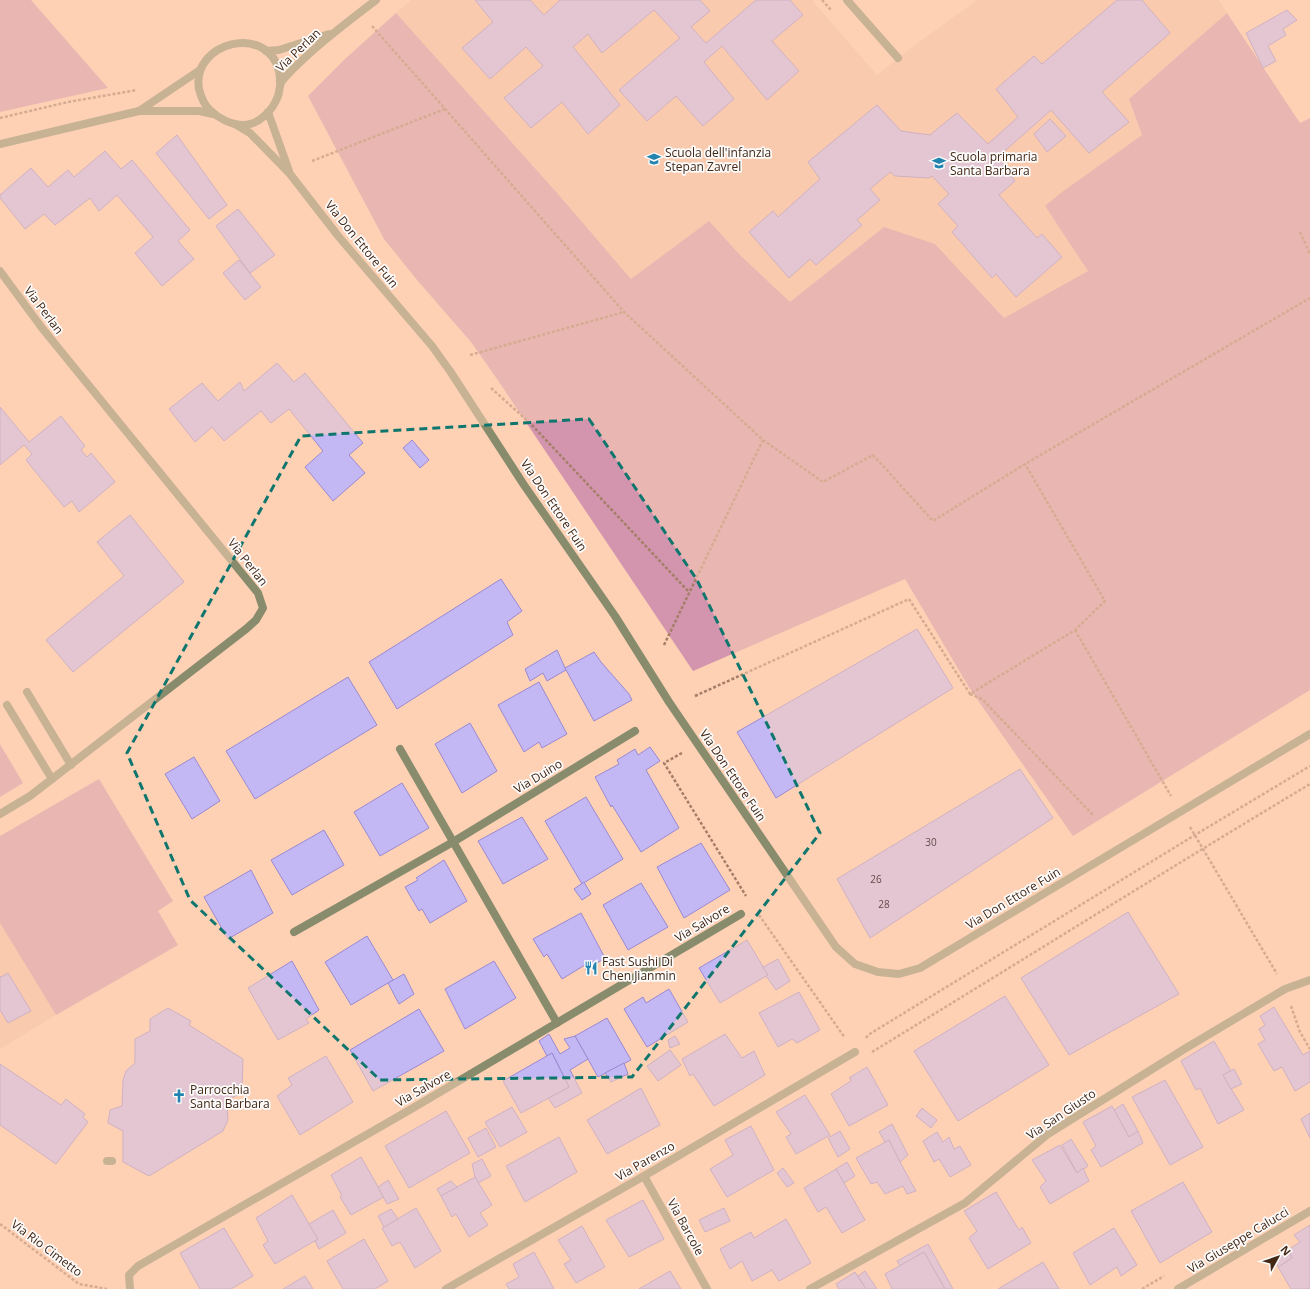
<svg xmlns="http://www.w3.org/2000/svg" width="1310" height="1289" font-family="'Open Sans',sans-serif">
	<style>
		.built { fill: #f3c2a4 }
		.green { fill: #d395ae }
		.building { fill: #c3b8f4; stroke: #9989d2 }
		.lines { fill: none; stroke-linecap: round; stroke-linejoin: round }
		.path { stroke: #a47e67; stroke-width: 2.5; stroke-dasharray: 3 2; stroke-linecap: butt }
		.service { stroke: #888c6d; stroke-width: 8 }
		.pedestrian { stroke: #888c6d; stroke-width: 8 }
		.minor { stroke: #888c6d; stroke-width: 8 }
		.marked { fill: none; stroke: #0f766e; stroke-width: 3; stroke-dasharray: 8 5; stroke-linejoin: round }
		.labels { text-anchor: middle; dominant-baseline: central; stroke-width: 3.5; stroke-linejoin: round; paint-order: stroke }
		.number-label { font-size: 10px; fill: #634a4b }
		.street-label { font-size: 12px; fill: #432613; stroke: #fcfcfc }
		.poi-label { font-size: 12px; fill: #432613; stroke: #fcfcfc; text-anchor: start }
	</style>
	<rect width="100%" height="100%" fill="#fed1b5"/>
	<g class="built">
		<polygon points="411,0 812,0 877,75 911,48 977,0 1219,0 1227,13 1129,99 1142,135 1062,192 1045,206 1088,271 1004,318 935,244 884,227 790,302 741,256 709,221 631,279 558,194 396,13"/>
		<polygon points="0,923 56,1015 0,1049"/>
	</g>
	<g class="green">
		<polygon points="0,0 31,0 108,88 0,112"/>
		<polygon points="396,13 558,194 631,279 709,221 741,256 790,302 884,227 935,244 1004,318 1088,271 1045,206 1062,192 1142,135 1129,99 1227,13 1300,123 1310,118 1310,690 1073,836 970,689 905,579 693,671 497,379 471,342 417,280 384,239 308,96 345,59"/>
		<polygon points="0,744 23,783 0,797"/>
		<polygon points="99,779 173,901 158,911 178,945 56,1015 0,923 0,836"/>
	</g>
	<g class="building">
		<polygon points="475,0 530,0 544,15 560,0 700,0 710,11 691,27 706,43 756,0 790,0 803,15 772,41 799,71 767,100 722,46 704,62 734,99 703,126 676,96 647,121 619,90 680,38 654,10 602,53 588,34 573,47 620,105 588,134 562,102 531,128 504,98 543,66 526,47 490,79 462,48 493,22"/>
		<polygon points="1117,0 1142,0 1170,33 1102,92 1129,122 1089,153 1051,110 998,157 1015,181 999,195 1037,238 1042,234 1062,257 1016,297 996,274 992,278 952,232 958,226 938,204 949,194 932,176 929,178 895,176 890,172 870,189 880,200 857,220 862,225 816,265 810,259 789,278 749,232 773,211 778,217 820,179 808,162 877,105 901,131 930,135 957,113 988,144 1018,117 996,89 1034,56 1042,64"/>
		<polygon points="1287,10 1297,20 1283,29 1286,35 1268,46 1276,61 1263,68 1246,33"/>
		<polygon points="1050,119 1066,136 1047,152 1034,134"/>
		<polygon points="177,135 227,205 209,219 156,153"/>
		<polygon points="105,151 121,169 132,160 190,230 178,241 194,259 162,286 135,253 153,237 117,195 99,211 90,198 55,225 44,214 25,229 0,198 0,195 31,168 48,187 68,170 74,177"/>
		<polygon points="238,209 275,255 250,273 216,226"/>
		<polygon points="239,260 261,287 245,300 223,273"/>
		<polygon points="277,363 294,382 305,373 363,443 349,455 365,473 333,501 305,467 323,451 289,409 271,423 261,411 224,441 212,427 195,442 169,409 202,383 218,401 240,382 244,391"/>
		<polygon points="0,407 29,442 61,416 85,446 81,450 87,457 91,453 115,482 79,512 72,501 64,507 26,460 32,454 24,445 0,465"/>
		<polygon points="412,440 429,460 420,468 403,448"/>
		<polygon points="130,515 184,582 73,672 46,640 124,576 97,542"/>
		<polygon points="501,579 522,611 507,622 513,635 397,709 369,662"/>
		<polygon points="917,629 953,688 776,798 737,732"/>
		<polygon points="557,650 566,670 547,681 543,673 530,681 525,669"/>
		<polygon points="594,652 601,662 629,694 632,700 594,721 565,668"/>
		<polygon points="348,677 377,725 255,799 226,751"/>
		<polygon points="539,682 567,734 542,748 539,742 524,752 498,705"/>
		<polygon points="470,723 497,771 462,793 435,744"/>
		<polygon points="650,747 660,761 646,770 679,828 641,852 612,805 611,807 595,777 619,764 617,760 635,749 638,755"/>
		<polygon points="194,757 220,801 192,819 165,774"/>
		<polygon points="1020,769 1053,818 870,938 837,879"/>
		<polygon points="402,783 429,828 380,856 354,812"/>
		<polygon points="586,797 623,859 582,884 545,821"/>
		<polygon points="522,817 548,859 503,884 478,841"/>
		<polygon points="324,830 344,865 292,895 271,860"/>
		<polygon points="701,843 730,890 684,918 657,867"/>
		<polygon points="444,860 467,901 430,923 422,909 419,911 405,887 418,880 416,878"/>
		<polygon points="251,870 273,913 228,939 204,897"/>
		<polygon points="584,882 591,894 582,900 574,889"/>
		<polygon points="641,883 668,927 628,950 603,905"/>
		<polygon points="1128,912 1179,994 1069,1055 1021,978"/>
		<polygon points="581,913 605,958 586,970 585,965 562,979 547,954 544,957 533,939"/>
		<polygon points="367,936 393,980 351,1005 325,962"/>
		<polygon points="747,940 768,975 720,1003 699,968"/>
		<polygon points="778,959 790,981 776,990 766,976 768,975 763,967"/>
		<polygon points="292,961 319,1010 306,1019 309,1023 278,1040 248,988"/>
		<polygon points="494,961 516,998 465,1029 445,989"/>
		<polygon points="8,973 31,1011 8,1023 0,1010 0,976 1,977"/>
		<polygon points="404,974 414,994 399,1004 388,983"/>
		<polygon points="669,989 688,1022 647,1047 624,1009 643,997 646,1003"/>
		<polygon points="799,992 820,1030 797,1043 792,1039 778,1047 759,1013"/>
		<polygon points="1005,996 1049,1065 958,1121 914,1051"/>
		<polygon points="1274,1007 1303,1055 1310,1051 1310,1082 1295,1091 1282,1067 1274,1071 1258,1044 1265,1040 1259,1029 1265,1025 1260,1016"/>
		<polygon points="168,1008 191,1021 189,1025 243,1059 242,1092 227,1101 228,1120 223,1131 149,1176 123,1162 123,1131 108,1123 110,1110 122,1106 123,1080 126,1071 135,1063 135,1039 150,1031 150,1019"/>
		<polygon points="419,1009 444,1051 373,1091 350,1050"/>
		<polygon points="607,1018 631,1060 598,1077 575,1036"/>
		<polygon points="549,1034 560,1054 570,1048 564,1039 575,1036 588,1059 570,1070 582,1093 555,1108 548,1098 569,1087 552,1053 547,1056 539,1041"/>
		<polygon points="725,1034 742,1058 754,1051 765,1075 714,1106 693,1074 690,1076 682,1059"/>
		<polygon points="675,1036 680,1044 670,1048 668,1040"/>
		<polygon points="1214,1041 1231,1071 1223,1075 1244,1110 1218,1124 1200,1088 1196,1090 1181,1061"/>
		<polygon points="670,1050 681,1065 658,1081 647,1066"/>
		<polygon points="552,1053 569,1087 521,1113 503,1081"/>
		<polygon points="326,1056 353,1102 300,1135 277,1096 292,1085 288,1078"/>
		<polygon points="624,1063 628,1074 611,1082 605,1073"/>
		<polygon points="0,1064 61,1105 66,1099 85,1114 83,1117 88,1122 56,1164 0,1125"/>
		<polygon points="867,1067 888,1105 849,1126 831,1094 852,1080 849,1078"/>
		<polygon points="1234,1069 1242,1084 1231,1089 1223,1075"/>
		<polygon points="1165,1080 1203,1147 1170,1165 1132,1097"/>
		<polygon points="641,1088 660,1125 607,1154 587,1120"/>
		<polygon points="805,1095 830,1135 796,1154 786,1137 791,1134 776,1112"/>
		<polygon points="1123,1104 1138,1131 1129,1137 1114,1110"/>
		<polygon points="1112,1106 1129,1137 1138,1131 1143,1143 1101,1167 1091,1150 1096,1146 1083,1122"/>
		<polygon points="512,1107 527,1132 500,1147 485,1122"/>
		<polygon points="922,1108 937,1120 931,1128 916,1116"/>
		<polygon points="446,1111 470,1153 409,1188 385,1146"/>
		<polygon points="1310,1113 1310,1138 1301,1119"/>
		<polygon points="892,1124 908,1155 900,1162 889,1140 885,1142 879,1132"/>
		<polygon points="751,1126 774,1170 727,1197 710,1169 733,1155 725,1140"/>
		<polygon points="486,1128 496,1147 478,1157 468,1138"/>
		<polygon points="840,1131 850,1149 838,1157 828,1138"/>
		<polygon points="937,1132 943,1142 949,1137 954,1149 960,1146 971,1165 950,1177 939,1159 934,1162 923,1141"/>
		<polygon points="559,1137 577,1172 525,1202 506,1166"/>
		<polygon points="1071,1139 1088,1166 1077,1173 1062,1145"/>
		<polygon points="889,1140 900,1162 916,1191 907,1194 903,1186 885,1194 877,1182 871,1184 856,1158"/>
		<polygon points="1060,1145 1077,1173 1083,1168 1089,1181 1050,1204 1040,1187 1046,1181 1032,1160"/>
		<polygon points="361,1157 384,1197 351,1215 340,1197 342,1196 331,1175"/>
		<polygon points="482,1159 491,1176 478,1183 475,1177 472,1164"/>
		<polygon points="847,1162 855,1176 844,1183 836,1169"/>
		<polygon points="783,1168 794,1183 787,1187 777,1173"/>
		<polygon points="836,1169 865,1220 842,1233 826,1207 818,1212 804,1188"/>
		<polygon points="475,1177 492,1205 480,1213 488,1225 469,1237 456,1214 452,1217 441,1196"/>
		<polygon points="388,1180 399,1199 387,1204 378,1187"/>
		<polygon points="451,1181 457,1187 441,1196 437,1189"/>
		<polygon points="1183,1182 1212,1232 1160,1263 1131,1211"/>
		<polygon points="996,1192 1019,1230 1022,1227 1031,1243 988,1269 969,1238 977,1231 964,1211"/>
		<polygon points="292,1195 318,1239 275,1264 263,1245 268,1241 256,1218"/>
		<polygon points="643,1200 664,1239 629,1257 606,1220"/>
		<polygon points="416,1208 441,1251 415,1268 400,1242 392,1246 382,1228"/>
		<polygon points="724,1208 730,1221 705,1232 699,1220"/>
		<polygon points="391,1209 398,1219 384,1227 378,1216"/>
		<polygon points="333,1210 346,1233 319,1249 315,1241 318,1239 309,1224"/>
		<polygon points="786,1219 811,1263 779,1281 772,1270 752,1281 742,1261 730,1269 720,1249 751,1232 754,1238"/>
		<polygon points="1310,1225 1310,1288 1308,1289 1291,1289 1278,1267 1292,1258 1288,1250 1300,1242 1294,1235"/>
		<polygon points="582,1226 605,1267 576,1283 564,1264 571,1260 558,1240"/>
		<polygon points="224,1228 253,1276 231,1289 200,1289 180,1253"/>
		<polygon points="1114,1228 1137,1265 1121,1276 1117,1267 1090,1285 1073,1253"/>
		<polygon points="364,1239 388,1281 375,1289 343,1289 327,1261"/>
		<polygon points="928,1244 953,1289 945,1289 924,1252 900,1266 897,1261"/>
		<polygon points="534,1252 554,1289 509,1289 506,1284 519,1277 513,1264"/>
		<polygon points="924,1252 945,1289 892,1289 885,1274"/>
		<polygon points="1289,1252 1292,1258 1278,1267 1275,1259"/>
		<polygon points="1043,1262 1059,1289 998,1289"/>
		<polygon points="670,1271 681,1289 639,1289"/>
		<polygon points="865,1271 877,1289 866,1289 858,1276"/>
		<polygon points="855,1272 866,1289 839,1289 836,1284"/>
		<polygon points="305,1276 313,1289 283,1289"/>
	</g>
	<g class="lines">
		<g class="path">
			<polyline points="822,0 831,10"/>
			<polyline points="372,26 624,312 763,440 823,482 873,455 933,521 1025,464 1310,298"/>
			<polyline points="0,118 68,102 137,90"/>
			<polyline points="312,161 445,109"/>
			<polyline points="1300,232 1310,254"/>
			<polyline points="470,355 624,312"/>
			<polyline points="491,388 530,423 689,592"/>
			<polyline points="1075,630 1171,796"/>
			<polyline points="664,645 763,440"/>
			<polyline points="970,694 982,699 1093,815"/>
			<polyline points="695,696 909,599 970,694 1075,630 1105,601 1025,464"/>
			<polyline points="682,753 664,763 746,896"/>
			<polyline points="1190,827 1277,974"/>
			<polyline points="759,915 845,1038"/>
			<polyline points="1291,1006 1300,1032 1310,1049"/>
			<polyline points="866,1038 868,1035 1195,835 1310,766"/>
			<path d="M872 1052C1018 963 1163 872 1310 784"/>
			<polyline points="0,1224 79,1284 107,1289"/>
			<polyline points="1142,1289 1164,1276"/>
		</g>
		<polyline class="service" points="847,0 898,58"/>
		<polyline class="pedestrian" points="107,1161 112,1161"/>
		<g class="minor">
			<polyline points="266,51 279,50 329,34"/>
			<path d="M280 83C280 79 280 75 279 71 267 23 191 42 199 89 201 97 204 105 210 110 218 118 231 125 243 125 259 125 273 110 278 96 280 91 279 85 282 81 290 71 300 62 310 53 331 34 354 17 376 0"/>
			<polyline points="139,111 200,70"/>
			<polyline points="268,112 289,171"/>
			<polyline points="235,124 250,133 290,174 339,237 432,346 450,371 524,485 615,616 669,702 836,947 855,964 878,972 899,974 920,968 1310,734"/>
			<polyline points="0,144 139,111 199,111 213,114"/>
			<polyline points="0,271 42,328 258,593 263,608 256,620 246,629 30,796 0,814"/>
			<polyline points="27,692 71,765"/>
			<polyline points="7,705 52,779"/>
			<polyline points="400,749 557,1023"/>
			<polyline points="294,932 453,842 635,731"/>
			<polyline points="644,1176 707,1289"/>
			<polyline points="130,1289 129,1275 138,1266 413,1108 741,914"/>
			<polyline points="446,1289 644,1176 855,1052"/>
			<polyline points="810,1289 965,1203 1048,1134 1186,1048 1285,989 1310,980"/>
			<polyline points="1178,1289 1310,1211"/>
		</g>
	</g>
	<path d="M0 0H1310V1289H0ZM589 419 697 580 820 833 632 1077 380 1080 190 900 127 753 301 436Z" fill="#fed1b5" fill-opacity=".55" fill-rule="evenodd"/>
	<path class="marked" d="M589 419 697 580 820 833 632 1077 380 1080 190 900 127 753 301 436Z"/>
	<defs>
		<g id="school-bare" transform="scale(1.08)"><path d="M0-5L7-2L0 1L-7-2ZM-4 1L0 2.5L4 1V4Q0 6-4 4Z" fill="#2384af" stroke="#fcfcfc" stroke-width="2.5" paint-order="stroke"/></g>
		<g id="restaurant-bare" transform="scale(1.08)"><path d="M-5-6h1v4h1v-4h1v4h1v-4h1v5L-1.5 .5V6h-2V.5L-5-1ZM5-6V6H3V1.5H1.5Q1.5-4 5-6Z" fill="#2384af" stroke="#fcfcfc" stroke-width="2.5" paint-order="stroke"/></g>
		<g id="church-bare" transform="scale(1.08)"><path d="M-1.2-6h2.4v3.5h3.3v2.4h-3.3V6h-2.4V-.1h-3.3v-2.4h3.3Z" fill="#2384af" stroke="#fcfcfc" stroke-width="2.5" paint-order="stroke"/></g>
	</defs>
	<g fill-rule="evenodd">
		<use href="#school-bare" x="654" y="159"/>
		<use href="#school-bare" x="939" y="163"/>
		<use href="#restaurant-bare" x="591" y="968"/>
		<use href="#church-bare" x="179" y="1096"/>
	</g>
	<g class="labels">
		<g class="number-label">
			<text x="931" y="842">30</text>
			<text x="876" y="879">26</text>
			<text x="884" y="904">28</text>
		</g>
		<g class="street-label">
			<text transform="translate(298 50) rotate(-44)">Via Perlan</text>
			<text transform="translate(362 244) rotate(51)">Via Don Ettore Fuin</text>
			<text transform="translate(44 310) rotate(53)">Via Perlan</text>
			<text transform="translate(554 505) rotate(56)">Via Don Ettore Fuin</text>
			<text transform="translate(248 562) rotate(52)">Via Perlan</text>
			<text transform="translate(733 775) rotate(56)">Via Don Ettore Fuin</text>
			<text transform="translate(538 776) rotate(-31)">Via Duino</text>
			<text transform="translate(1013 898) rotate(-31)">Via Don Ettore Fuin</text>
			<text transform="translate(702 923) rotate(-31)">Via Salvore</text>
			<text transform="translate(423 1088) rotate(-30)">Via Salvore</text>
			<text transform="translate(1061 1114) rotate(-34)">Via San Giusto</text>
			<text transform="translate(645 1161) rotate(-30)">Via Parenzo</text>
			<text transform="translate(686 1227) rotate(61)">Via Barcole</text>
			<text transform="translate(1238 1240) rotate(-31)">Via Giuseppe Calucci</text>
			<text transform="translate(47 1248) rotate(37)">Via Rio Cimetto</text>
		</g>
		<g class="poi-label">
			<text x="665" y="152">Scuola dell'infanzia<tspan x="665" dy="14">Stepan Zavrel</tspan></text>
			<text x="950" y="156">Scuola primaria<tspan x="950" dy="14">Santa Barbara</tspan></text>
			<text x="602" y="961">Fast Sushi Di<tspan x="602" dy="14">Chen Jianmin</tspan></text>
			<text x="190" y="1089">Parrocchia<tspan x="190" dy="14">Santa Barbara</tspan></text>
		</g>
	</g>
	<g transform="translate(1278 1257) rotate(50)" stroke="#fcfcfc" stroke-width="3" paint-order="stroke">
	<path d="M0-3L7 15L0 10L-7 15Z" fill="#432613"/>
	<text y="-6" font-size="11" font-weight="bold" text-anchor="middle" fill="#432613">N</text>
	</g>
</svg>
